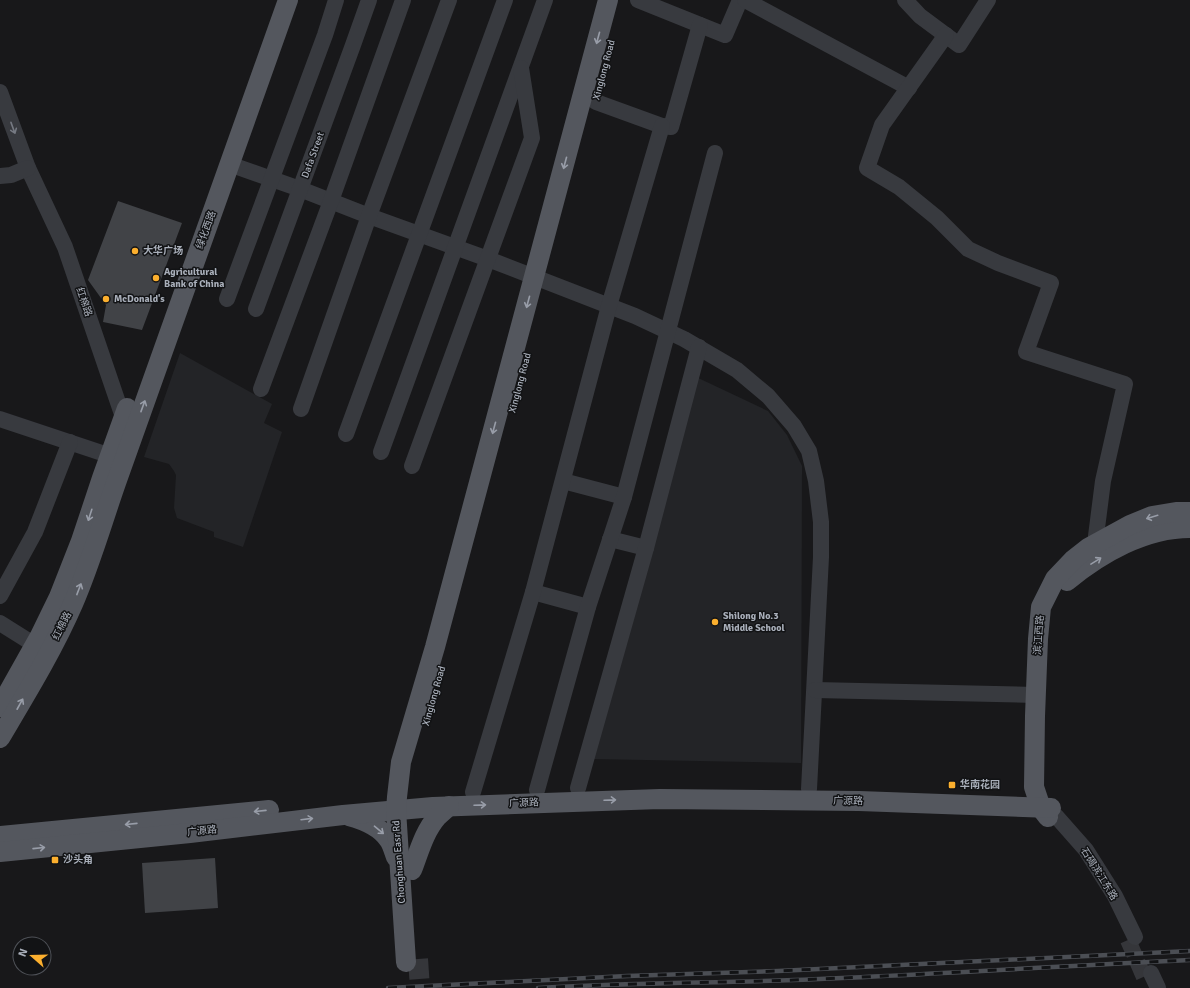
<svg xmlns="http://www.w3.org/2000/svg" width="1190" height="988" font-family="Signika,'Noto Sans SC',sans-serif">
	<style>
		.built { fill: #232427 }
		.building { fill: #414347 }
		.lines { fill: none; stroke-linecap: round; stroke-linejoin: round }
		.minor-tunnel { stroke: #35363a; stroke-width: 16; stroke-dasharray: 16 8; stroke-linecap: butt }
		.major-tunnel { stroke: #35363a; stroke-width: 20; stroke-dasharray: 20 10; stroke-linecap: butt }
		.minor { stroke: #383a3f; stroke-width: 16 }
		.major { stroke: #54575e; stroke-width: 20 }
		.rail-casing { stroke: #4b4e54; stroke-width: 4.5 }
		.rail { stroke: #121315; stroke-width: 3; stroke-dasharray: 9; stroke-linecap: butt }
		.oneway { stroke: #989da8 }
		.oneway2 { stroke: #767a83 }
		.poi-dot { fill: #fbaf2e; stroke: #121315; stroke-width: 1.5 }
		.labels { text-anchor: middle; dominant-baseline: central; stroke-width: 3; stroke-linejoin: round; paint-order: stroke }
		.street-label { font-size: 10px; fill: #a9afba; stroke: #121315 }
		.poi-label { font-size: 10px; font-weight: bold; fill: #a9afba; stroke: #121315; text-anchor: start }
	</style>
	<rect width="100%" height="100%" fill="#18181a"/>
	<g class="built">
		<polygon points="180,353 272,404 264,423 282,432 243,547 214,537 214,532 177,518 174,508 176,475 174,471 169,464 144,457"/>
		<polygon points="694,376 768,411 787,435 802,466 801,763 593,759"/>
	</g>
	<g class="building">
		<polygon points="118,201 182,223 142,330 103,322 106,305 88,280"/>
		<polygon points="215,858 218,908 145,913 142,863"/>
	</g>
	<g class="lines">
		<polyline class="minor-tunnel" points="1128,940 1144,977"/>
		<polyline class="major-tunnel" points="418,959 420,988"/>
		<g class="minor">
			<polyline points="638,0 725,35 740,0"/>
			<polyline points="745,0 909,88"/>
			<polyline points="905,0 920,16 959,45 988,0"/>
			<polyline points="946,35 882,125 867,168 899,187 937,218 968,249 998,263 1051,283 1026,352 1125,384 1103,481 1096,536"/>
			<polyline points="0,92 28,168 65,247 125,423"/>
			<polyline points="596,102 662,126 671,127 700,25"/>
			<polyline points="229,164 300,189 369,216 488,259 635,316 684,339 737,370 768,396 794,426 809,451 816,481 821,522 821,557 809,789"/>
			<polyline points="0,176 11,175 28,168"/>
			<polyline points="227,299 325,35 336,0"/>
			<polyline points="256,309 353,45 369,0"/>
			<polyline points="261,389 331,201 403,0"/>
			<polyline points="301,409 369,216 449,0"/>
			<polyline points="0,419 120,459"/>
			<polyline points="346,434 505,0"/>
			<polyline points="381,452 545,0"/>
			<polyline points="412,466 532,138 521,68"/>
			<polyline points="563,481 624,497"/>
			<polyline points="610,539 646,548"/>
			<polyline points="533,592 588,607"/>
			<polyline points="0,596 35,532 70,442"/>
			<polyline points="0,623 35,645"/>
			<polyline points="815,690 1036,695"/>
			<polyline points="578,788 646,548 699,347"/>
			<polyline points="537,790 588,607 624,497 715,153"/>
			<polyline points="473,792 533,592 609,306 662,126"/>
			<polyline points="1056,816 1086,850 1115,896 1135,937"/>
			<polyline points="1151,973 1158,988"/>
		</g>
		<g class="major">
			<path d="M1067 581C1101 553 1145 528 1190 528"/>
			<polyline points="0,707 40,636 59,597 81,541 102,478 127,408"/>
			<path d="M0 738C26 694 53 650 73 604 90 565 102 523 116 483L288 0"/>
			<path d="M349 816C364 820 380 826 389 840 392 844 394 852 396 857"/>
			<polyline points="1048,817 1041,808 1034,787 1035,716 1038,639 1041,607 1055,579 1074,559 1088,548 1130,525 1152,516 1176,512 1190,512"/>
			<polyline points="0,836 269,810"/>
			<polyline points="0,852 190,833 343,815 433,807 660,799 859,801 1051,808"/>
			<path d="M412 870C419 852 424 832 437 817 441 813 445 810 449 806"/>
			<polyline points="406,962 396,810 397,797 401,762 435,647 608,0"/>
		</g>
		<g class="rail-casing">
			<g id="rail">
				<polyline points="388,988 627,976 778,971 1190,951"/>
				<path d="M538 988C623 983 708 983 794 980 926 975 1058 966 1190 960"/>
			</g>
		</g>
		<use href="#rail" class="rail"/>
	</g>
	<defs><path id="oneway-shaft" d="M-6 0H5M1.5-3L5.5 0L1.5 3" fill="none" stroke-width="1.6" stroke-linecap="round" stroke-linejoin="round"/></defs>
	<g class="oneway">
		<use href="#oneway-shaft" transform="translate(598 38) rotate(105)"/>
		<use href="#oneway-shaft" transform="translate(565 163) rotate(105)"/>
		<use href="#oneway-shaft" transform="translate(528 302) rotate(105)"/>
		<use href="#oneway-shaft" transform="translate(143 406) rotate(-70)"/>
		<use href="#oneway-shaft" transform="translate(494 428) rotate(105)"/>
		<use href="#oneway-shaft" transform="translate(90 515) rotate(108)"/>
		<use href="#oneway-shaft" transform="translate(1152 517) rotate(163)"/>
		<use href="#oneway-shaft" transform="translate(1096 561) rotate(-32)"/>
		<use href="#oneway-shaft" transform="translate(79 589) rotate(-69)"/>
		<use href="#oneway-shaft" transform="translate(20 704) rotate(-61)"/>
		<use href="#oneway-shaft" transform="translate(610 800) rotate(-2)"/>
		<use href="#oneway-shaft" transform="translate(480 805) rotate(-2)"/>
		<use href="#oneway-shaft" transform="translate(260 811) rotate(174)"/>
		<use href="#oneway-shaft" transform="translate(307 819) rotate(-7)"/>
		<use href="#oneway-shaft" transform="translate(131 824) rotate(174)"/>
		<use href="#oneway-shaft" transform="translate(379 830) rotate(40)"/>
		<use href="#oneway-shaft" transform="translate(39 848) rotate(-6)"/>
	</g>
	<use class="oneway2" href="#oneway-shaft" transform="translate(13 128) rotate(70)"/>
	<g class="poi-dot">
		<circle cx="135" cy="251" r="4"/>
		<circle cx="156" cy="278" r="4"/>
		<circle cx="106" cy="299" r="4"/>
		<circle cx="715" cy="622" r="4"/>
		<rect x="948" y="781" width="8" height="8" rx="2"/>
		<rect x="51" y="856" width="8" height="8" rx="2"/>
	</g>
	<g class="labels">
		<g class="street-label">
			<text transform="translate(604 70) rotate(-75)">Xinglong Road</text>
			<text transform="translate(313 155) rotate(-70)">Dafa Street</text>
			<text transform="translate(206 230) rotate(-70)">绿化西路</text>
			<text transform="translate(84 302) rotate(71)">红棉路</text>
			<text transform="translate(520 383) rotate(-75)">Xinglong Road</text>
			<text transform="translate(62 626) rotate(-64)">红棉路</text>
			<text transform="translate(1039 635) rotate(-86)">滨江西路</text>
			<text transform="translate(434 696) rotate(-74)">Xinglong Road</text>
			<text transform="translate(848 801) rotate(1)">广源路</text>
			<text transform="translate(524 803) rotate(-2)">广源路</text>
			<text transform="translate(202 831) rotate(-6)">广源路</text>
			<text transform="translate(399 862) rotate(-94)">Chonghuan Easr Rd</text>
			<text transform="translate(1099 874) rotate(58)">石碣滨江东路</text>
		</g>
		<g class="poi-label">
			<text x="143" y="251">大华广场</text>
			<text x="164" y="272">Agricultural<tspan x="164" dy="12">Bank of China</tspan></text>
			<text x="114" y="299">McDonald's</text>
			<text x="723" y="616">Shilong No.3<tspan x="723" dy="12">Middle School</tspan></text>
			<text x="960" y="785">华南花园</text>
			<text x="63" y="860">沙头角</text>
		</g>
	</g>
	<g transform="translate(32 956) rotate(290)"><circle r="19" fill="#121315" stroke="#4e5157"/>
	<path d="M0-3L7 15L0 10L-7 15Z" fill="#fbaf2e"/>
	<text y="-6" font-size="11" font-weight="bold" text-anchor="middle" fill="#a9afba">N</text>
	</g>
</svg>
